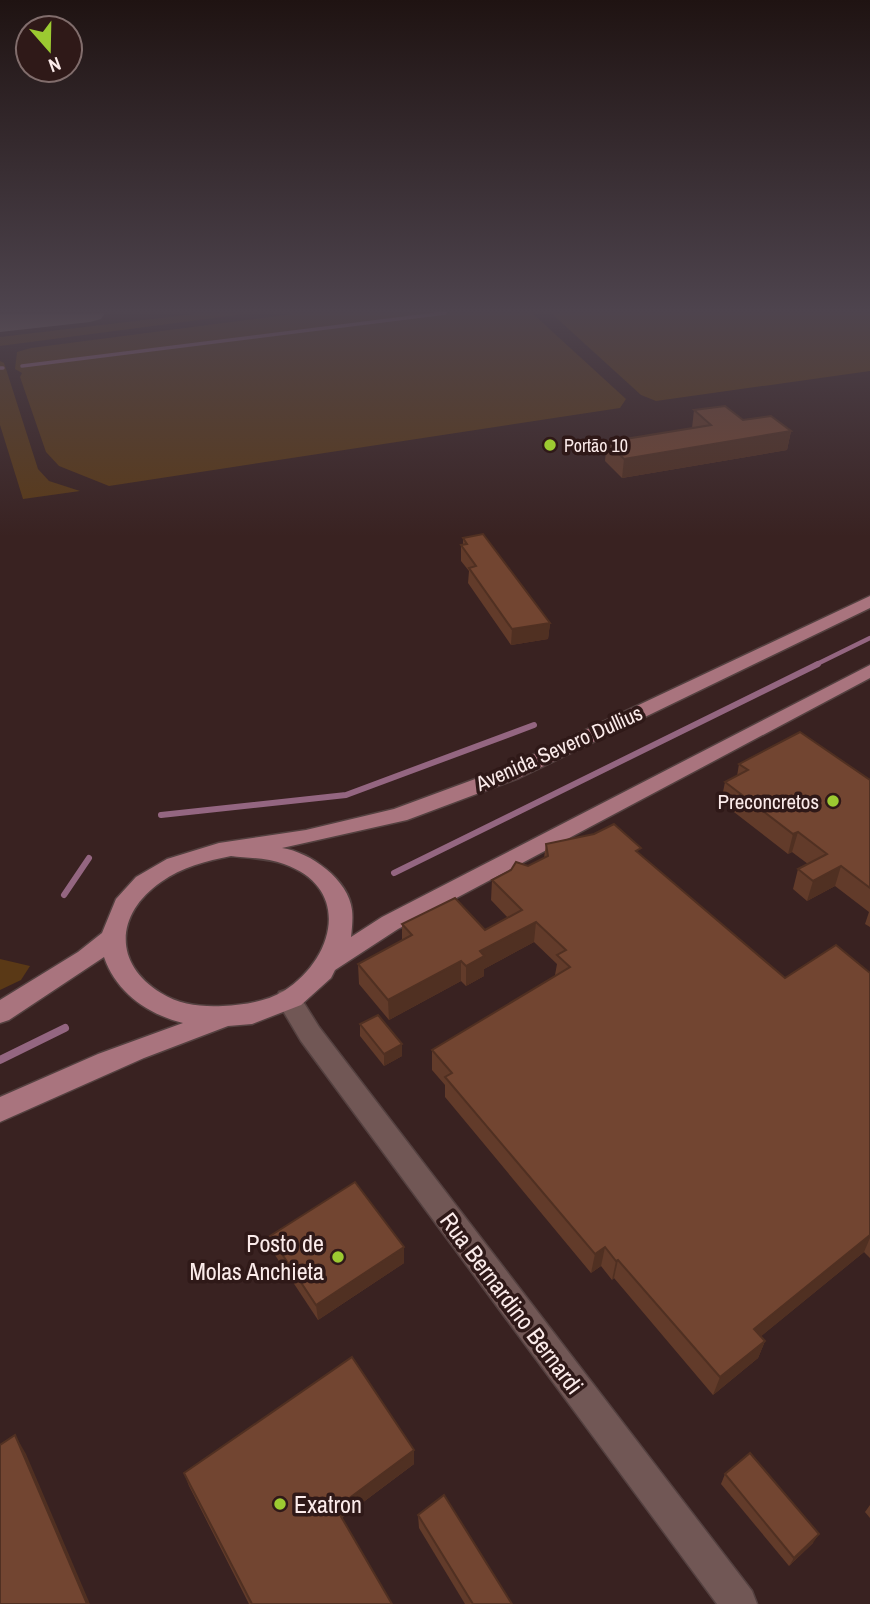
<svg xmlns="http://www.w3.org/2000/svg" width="870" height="1604" font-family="'Archivo Narrow',sans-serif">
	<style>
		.green { fill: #5a3916 }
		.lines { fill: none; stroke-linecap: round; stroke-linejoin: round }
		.stream-far3 { stroke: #946681; stroke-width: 3.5 }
		.stream-far2 { stroke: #946681; stroke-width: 4.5 }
		.stream-far1 { stroke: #946681; stroke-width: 6 }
		.stream { stroke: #946681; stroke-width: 8 }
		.taxiway { fill: #867271; fill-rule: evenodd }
		.minor-casing { stroke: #544140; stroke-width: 3 }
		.major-casing { stroke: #544140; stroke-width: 3 }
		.minor { fill: #715755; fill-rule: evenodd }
		.major { fill: #a9747e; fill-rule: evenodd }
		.wall { fill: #623b2a }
		.shaded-wall { fill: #503022 }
		.building { fill: #724531; stroke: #503022; stroke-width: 2 }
		.poi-dot { fill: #9cca31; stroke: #2f1918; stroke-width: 2.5 }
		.labels { text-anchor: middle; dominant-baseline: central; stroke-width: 7; stroke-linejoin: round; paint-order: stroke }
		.far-poi-label { font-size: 18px; fill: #fbebea; stroke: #2f1918; text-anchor: start }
		.street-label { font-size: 21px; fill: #fbebea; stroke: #2f1918 }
		.poi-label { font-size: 21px; fill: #fbebea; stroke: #2f1918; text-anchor: end }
		.near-poi-label { font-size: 24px; fill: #fbebea; stroke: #2f1918; text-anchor: end }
		.near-street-label { font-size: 24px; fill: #fbebea; stroke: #2f1918 }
	</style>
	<rect width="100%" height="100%" fill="#392221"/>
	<g class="green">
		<polygon points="203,313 252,313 0,346 0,337"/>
		<polygon points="301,313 532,313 626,399 620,408 109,486 59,466 46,452 20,377 22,373 15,369 17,352 31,348"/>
		<polygon points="551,313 870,313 870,371 656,401 641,395"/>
		<polygon points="0,361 4,363 7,372 38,469 49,481 80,491 23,499 0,425"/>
		<polygon points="0,959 30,966 21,980 0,990"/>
	</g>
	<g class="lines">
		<g class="stream-far3">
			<polyline points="22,366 445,313"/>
			<polyline points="0,368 3,368"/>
		</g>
		<polyline class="stream-far2" points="815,665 870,638"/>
		<g class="stream-far1">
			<polyline points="161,815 346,795 534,725"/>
			<polyline points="394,873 818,664"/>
			<polyline points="64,895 89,858"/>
		</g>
		<polyline class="stream" points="0,1060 65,1028"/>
		<polygon class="taxiway" points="105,313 101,319 90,322 0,332 0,314"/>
		<g class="minor-casing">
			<polygon id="minor" points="288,989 297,992 319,1027 752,1591 757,1604 717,1604 301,1041 276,999 279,992"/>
		</g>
		<g class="major-casing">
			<path id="major" d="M870 596V608L519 778 407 820 282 848C310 852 349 880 352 910 353 918 352 928 351 937L382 917 870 665V678L398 929 335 970 331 978 301 1005 252 1024 228 1026 144 1058 0 1122V1097L98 1054 183 1023C147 1014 116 992 104 957L9 1020 0 1023V1000L78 952 102 933 116 899 136 877 167 859 219 843 306 830 394 809 505 768ZM231 856C248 858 268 858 284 864 352 888 335 958 284 991 265 1002 244 1005 223 1006 201 1007 180 1005 161 993 112 963 116 913 161 882 182 867 206 861 231 856Z"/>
		</g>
		<use href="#minor" class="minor"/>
		<use href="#major" class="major"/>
	</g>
	<g class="wall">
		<polygon points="694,410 791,431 787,450 622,478 605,461 607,442 692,428"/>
		<polygon points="463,538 550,623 548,639 511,645 468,583 469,571 461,561 461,545 463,545"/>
		<polygon points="739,764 870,780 870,927 865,924 869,912 835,886 807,901 793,889 798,869 808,864 792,852 788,854 721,802 725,782 737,776"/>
		<polygon points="546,844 640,854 785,978 870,973 870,1258 864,1252 761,1336 765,1341 758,1358 713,1395 614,1278 612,1280 601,1266 591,1273 445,1097 445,1085 432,1070 432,1050 556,975 555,975 557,964 534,942 484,969 484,976 466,986 461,981 389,1020 359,984 358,964 402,941 402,924 485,930 508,918 491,900 492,880 528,866 544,858"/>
		<polygon points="360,1024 402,1044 402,1056 384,1066 360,1036"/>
		<polygon points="270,1236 404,1247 404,1263 318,1320 273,1252"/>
		<polygon points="414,1464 342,1518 392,1604 249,1604 189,1486 184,1473"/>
		<polygon points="725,1474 813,1543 789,1566 721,1484"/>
		<polygon points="870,1505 870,1518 865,1512"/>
		<polygon points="418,1515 512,1604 465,1604 419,1528"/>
	</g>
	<g class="shaded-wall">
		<polygon points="791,431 787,450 622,478 624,459"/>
		<polygon points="550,623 548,639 511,645 512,629"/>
		<polygon points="798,832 792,852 788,854 793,834"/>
		<polygon points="841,866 835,886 807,901 813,881"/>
		<polygon points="536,922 534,942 484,969 484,976 466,986 466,966 480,951"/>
		<polygon points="461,961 461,981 389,1020 388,1000"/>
		<polygon points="402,1044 402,1056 384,1066 384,1054"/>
		<polygon points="870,1235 870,1238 864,1252 748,1347 754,1329"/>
		<polygon points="404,1247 404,1263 318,1320 316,1305"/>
		<polygon points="605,1247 601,1266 591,1273 595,1254"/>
		<polygon points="618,1260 614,1278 612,1280 616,1261"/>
		<polygon points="765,1341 758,1358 713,1395 720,1377"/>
		<polygon points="15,1435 26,1454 90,1604 87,1604"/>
		<polygon points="414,1450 414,1464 338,1521 336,1508"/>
		<polygon points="819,1534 813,1543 789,1566 794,1558"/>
	</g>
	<g class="building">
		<polygon points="725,406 743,420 771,416 791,431 624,459 607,442 711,425 694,410"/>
		<polygon points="483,534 550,623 512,629 469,568 476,566 461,545 467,544 463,538"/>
		<polygon points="800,732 870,780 870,888 841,866 813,881 798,869 827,854 798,832 793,834 725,782 748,770 739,764"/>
		<polygon points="614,824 641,848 636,851 785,978 836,945 870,973 870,1235 754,1329 765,1341 720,1377 618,1260 616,1261 605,1247 595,1254 445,1077 452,1073 432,1050 570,967 557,955 566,950 536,922 480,951 484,956 466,966 461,961 388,1000 358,964 412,935 402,924 455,898 485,930 522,910 492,880 511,870 516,862 528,866 548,856 546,844 594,834"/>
		<polygon points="378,1015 402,1044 384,1054 360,1024"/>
		<polygon points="355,1182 404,1247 316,1305 270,1236"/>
		<polygon points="352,1357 414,1450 336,1508 392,1604 252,1604 184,1473"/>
		<polygon points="15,1435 87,1604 0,1604 0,1445"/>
		<polygon points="750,1453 819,1534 794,1558 725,1474"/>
		<polygon points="444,1495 512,1604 473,1604 418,1515"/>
	</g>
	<linearGradient id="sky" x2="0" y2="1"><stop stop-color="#1f1312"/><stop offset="0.58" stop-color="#4e444e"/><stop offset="1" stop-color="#4e444e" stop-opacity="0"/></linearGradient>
	<rect width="870" height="537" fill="url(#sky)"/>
	<g class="poi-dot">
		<circle cx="550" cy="445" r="7"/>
		<circle cx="833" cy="801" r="7"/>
		<circle cx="338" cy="1257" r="7"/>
		<circle cx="280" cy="1504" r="7"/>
	</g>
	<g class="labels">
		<g class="far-poi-label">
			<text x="564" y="445">Portão 10</text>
		</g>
		<g class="street-label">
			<text transform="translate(559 748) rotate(-24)">Avenida Severo Dullius</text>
		</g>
		<g class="poi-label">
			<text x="819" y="801">Preconcretos</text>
		</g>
		<g class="near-poi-label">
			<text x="324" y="1243">Posto de<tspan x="324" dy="28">Molas Anchieta</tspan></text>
			<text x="294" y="1504" text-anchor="start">Exatron</text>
		</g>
		<g class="near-street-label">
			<text transform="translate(512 1303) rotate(53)">Rua Bernardino Bernardi</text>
		</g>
	</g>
	<g transform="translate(49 49) rotate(160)"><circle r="33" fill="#2f1918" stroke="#816d6c" stroke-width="2"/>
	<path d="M0-5L12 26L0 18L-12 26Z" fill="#9cca31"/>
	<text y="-10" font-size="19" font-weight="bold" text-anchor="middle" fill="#fbebea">N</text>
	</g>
</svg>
